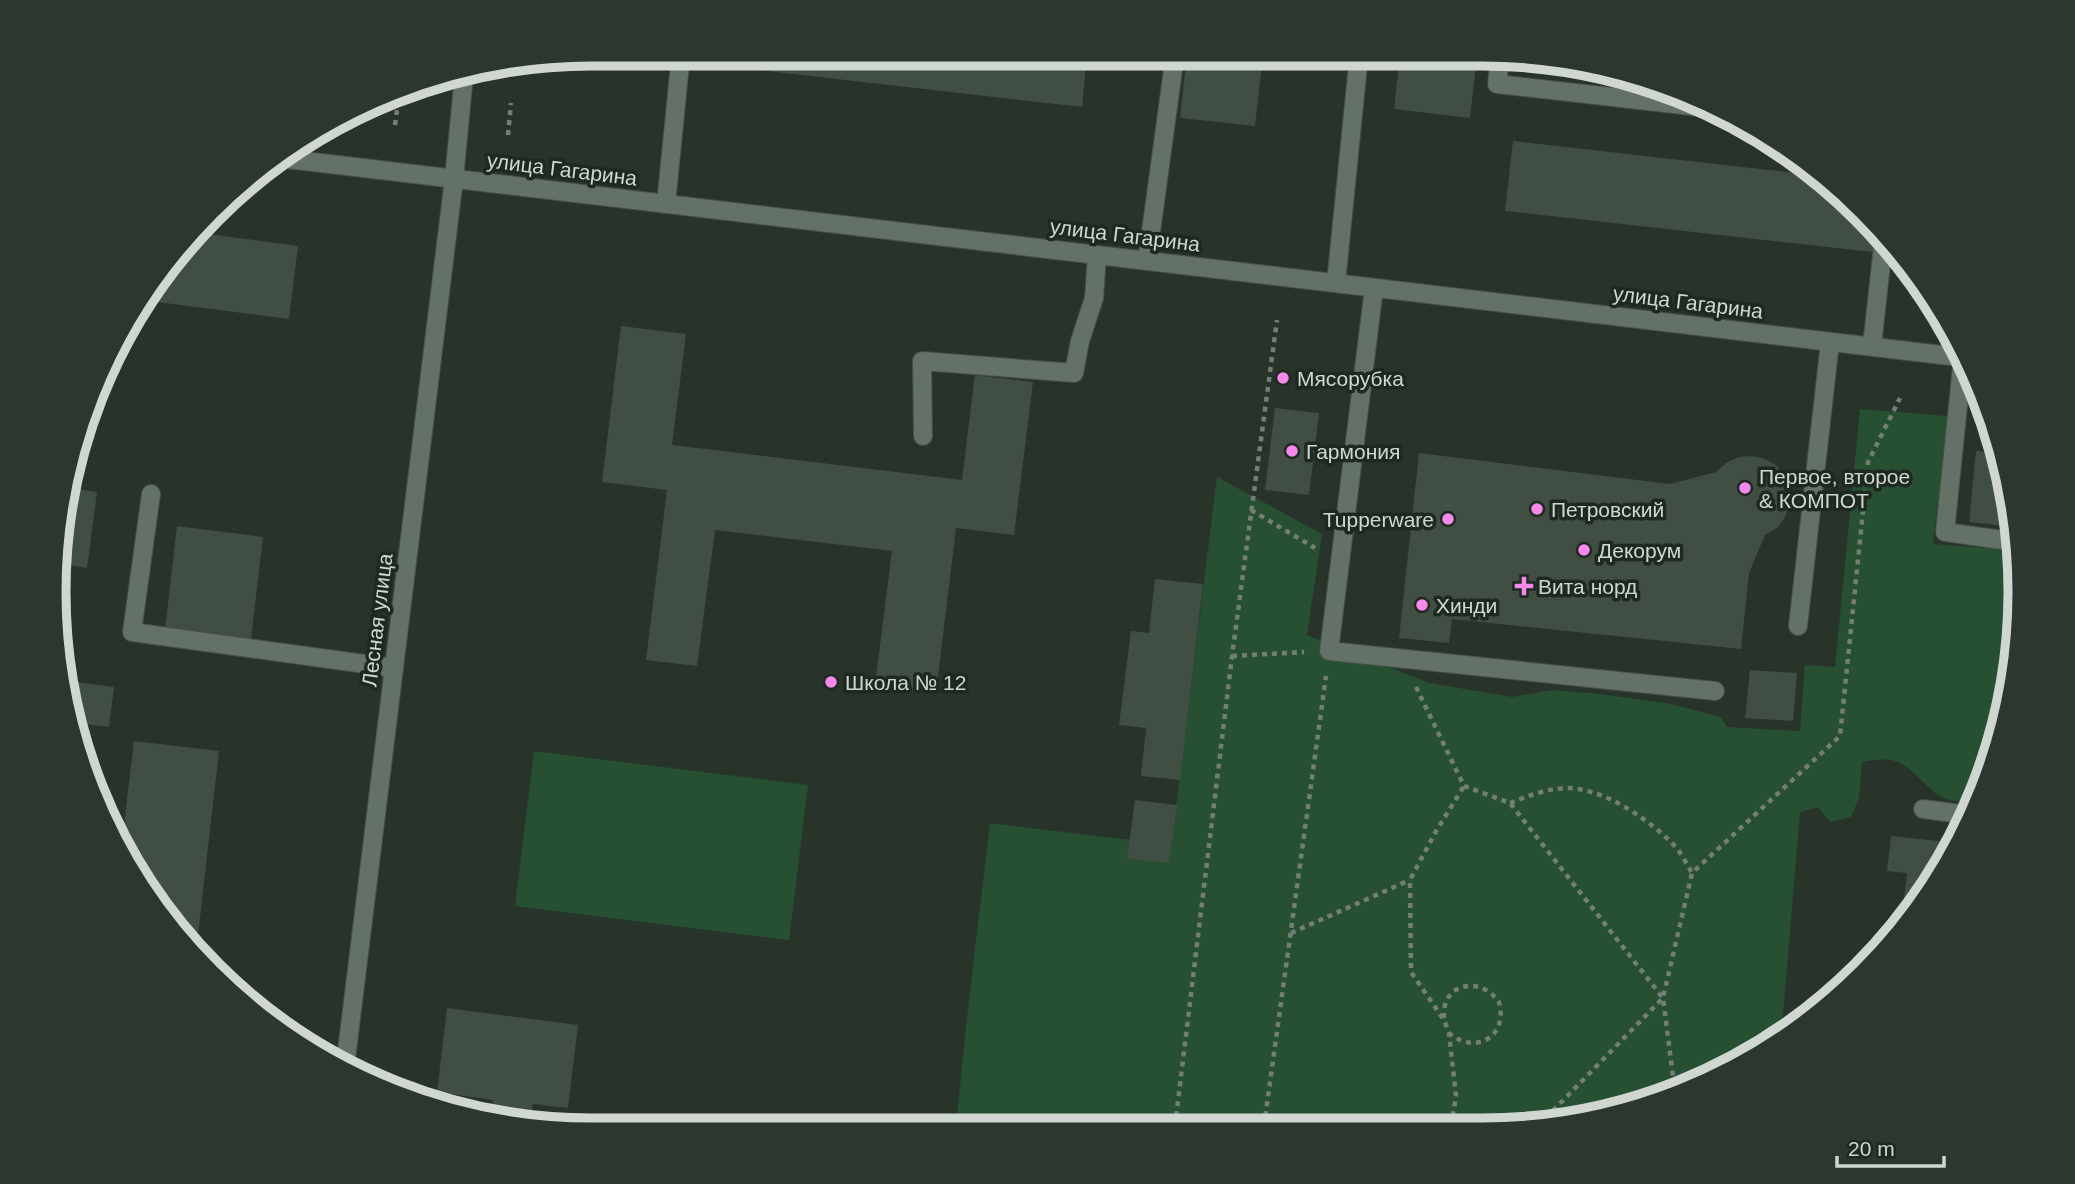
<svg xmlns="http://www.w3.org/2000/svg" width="2075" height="1184" font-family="Helvetica,sans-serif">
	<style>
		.green { fill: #274f32 }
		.building { fill: #414e43 }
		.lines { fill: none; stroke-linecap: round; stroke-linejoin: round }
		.minor-casing { stroke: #465048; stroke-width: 20 }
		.path { stroke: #747e75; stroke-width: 4.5; stroke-dasharray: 5 5; stroke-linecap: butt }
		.minor { stroke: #637166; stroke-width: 18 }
		.poi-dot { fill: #f788ec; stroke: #1e2a20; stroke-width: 2.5 }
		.labels { text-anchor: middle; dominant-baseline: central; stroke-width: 7; stroke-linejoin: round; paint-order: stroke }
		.street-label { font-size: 21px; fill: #d0d7d1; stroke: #1e2a20 }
		.poi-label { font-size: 21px; fill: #d0d7d1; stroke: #1e2a20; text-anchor: start }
		.rim { fill: none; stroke: #d0d7d1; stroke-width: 9 }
	</style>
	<rect width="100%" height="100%" fill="#28342a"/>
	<g class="green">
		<path d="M1860 409 1948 416 1933 544 2018 550 2016 663 1992 765 1974 805C1963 802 1946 801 1937 794 1906 770 1908 753 1862 762L1859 798 1851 817 1830 822 1818 807 1800 812 1781 1039 1656 1101 1553 1125 956 1127 967 1017 990 823 1130 840 1128 859 1169 863 1217 477 1322 534 1307 635 1429 683 1512 697 1552 690 1600 694 1671 704 1721 717 1727 727 1800 731 1805 665 1835 667Z"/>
		<polygon points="534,751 808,785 789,940 515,906"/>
	</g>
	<g class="building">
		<polygon points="716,54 1087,55 1082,107 715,65"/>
		<polygon points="1187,55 1263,55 1255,126 1180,118"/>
		<polygon points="1400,55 1477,55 1470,118 1394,109"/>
		<polygon points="1513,141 1821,176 1838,188 1875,228 1873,252 1505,211"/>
		<polygon points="201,233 298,246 289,319 142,300 145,293"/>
		<polygon points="621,326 686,334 672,445 962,480 975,375 1033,382 1014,535 956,528 936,693 875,685 892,551 715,530 697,666 646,660 667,490 602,482"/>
		<polygon points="1275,408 1319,413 1309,495 1265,490"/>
		<polygon points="1976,451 2003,454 2015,527 1969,522"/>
		<polygon points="1419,453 1670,484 1716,472 1726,463 1739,457 1752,456 1765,459 1777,466 1785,477 1790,490 1790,504 1785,517 1777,528 1765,535 1749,573 1741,649 1452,619 1449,643 1399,638"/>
		<polygon points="69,488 97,492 87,568 62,564"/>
		<polygon points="177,526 263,537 251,639 165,629"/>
		<polygon points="1155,579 1203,584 1180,780 1141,776 1146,728 1119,725 1131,631 1149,633"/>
		<polygon points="1750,670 1797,673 1793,721 1745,718"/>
		<polygon points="68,681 114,687 109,727 78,723"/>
		<polygon points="134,741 219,751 196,953 187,946 122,842"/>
		<polygon points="1135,800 1177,805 1169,863 1127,859"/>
		<polygon points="1891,836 1957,843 1948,861 1901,923 1907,873 1887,871"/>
		<polygon points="447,1008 578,1025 568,1108 533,1104 530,1124 491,1118 493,1100 437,1092"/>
	</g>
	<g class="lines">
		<g class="minor-casing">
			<g id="minor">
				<polyline points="1500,55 1497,84 1709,108"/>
				<polyline points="279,158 1967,358"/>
				<polyline points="666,204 681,54"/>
				<polyline points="1147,261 1175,55"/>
				<polyline points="1336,283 1359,55"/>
				<polyline points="1374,288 1329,651 1715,691"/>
				<polyline points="1872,346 1884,237"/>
				<polyline points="1963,357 1945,532 2017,542"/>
				<polyline points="923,436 922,361 1074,373 1080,341 1094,298 1097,255"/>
				<polyline points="151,494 132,632 394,668"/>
				<polyline points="1798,626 1830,342"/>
				<polyline points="1923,809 1969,815"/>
				<polyline points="345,1067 454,179 464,75"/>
			</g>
		</g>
		<g class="path">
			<polyline points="395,125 399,94"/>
			<polyline points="508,135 511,103"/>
			<polyline points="1251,510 1315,548"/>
			<polyline points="1232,656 1304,652"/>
			<polyline points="1416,687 1464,786 1510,803 1663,998 1675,1092"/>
			<path d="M1510 803C1531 795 1555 785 1578 789 1611 794 1647 819 1671 842 1680 850 1686 863 1692 873"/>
			<polyline points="1291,933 1410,880"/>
			<path d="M1444 1018C1441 983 1480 975 1499 1002 1508 1036 1477 1055 1450 1034"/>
			<polyline points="1539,1125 1663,998 1692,873 1840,736 1868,462 1900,398"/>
			<polyline points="1175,1126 1232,656 1277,320"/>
			<polyline points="1264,1126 1326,676"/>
			<polyline points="1451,1126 1456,1096 1449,1033 1444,1020 1411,972 1410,880 1435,833 1464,786"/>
		</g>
		<use href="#minor" class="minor"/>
	</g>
	<g class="poi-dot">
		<circle cx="1283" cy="378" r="7"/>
		<circle cx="1292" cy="451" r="7"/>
		<circle cx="1745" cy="488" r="7"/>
		<circle cx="1537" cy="509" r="7"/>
		<circle cx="1448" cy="519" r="7"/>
		<circle cx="1584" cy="550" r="7"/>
		<path d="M1520.5 575.5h7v7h7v7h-7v7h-7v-7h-7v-7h7z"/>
		<circle cx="1422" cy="605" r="7"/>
		<circle cx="831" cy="682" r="7"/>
	</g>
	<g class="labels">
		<g class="street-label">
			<text transform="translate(562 169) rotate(7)">улица Гагарина</text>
			<text transform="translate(1125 235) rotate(7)">улица Гагарина</text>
			<text transform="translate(1688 302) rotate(7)">улица Гагарина</text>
			<text transform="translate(377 620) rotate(-83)">Лесная улица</text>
		</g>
		<g class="poi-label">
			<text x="1297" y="378">Мясорубка</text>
			<text x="1306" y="451">Гармония</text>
			<text x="1759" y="476">Первое, второе<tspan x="1759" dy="24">&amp; КОМПОТ</tspan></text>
			<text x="1551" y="509">Петровский</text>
			<text x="1434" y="519" text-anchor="end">Tupperware</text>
			<text x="1598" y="550">Декорум</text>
			<text x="1538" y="586">Вита норд</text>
			<text x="1436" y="605">Хинди</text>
			<text x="845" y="682">Школа № 12</text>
		</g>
	</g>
	<path d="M0 0H2075V1184H0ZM592 66H1482A526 526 0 0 1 2008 592V592A526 526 0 0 1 1482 1118H592A526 526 0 0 1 66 592V592A526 526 0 0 1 592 66Z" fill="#2c382e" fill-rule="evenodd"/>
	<path class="rim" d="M592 66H1482A526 526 0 0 1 2008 592V592A526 526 0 0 1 1482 1118H592A526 526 0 0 1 66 592V592A526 526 0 0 1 592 66Z"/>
	<path d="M1837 1156v10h107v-10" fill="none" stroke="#d0d7d1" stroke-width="3.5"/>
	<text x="1848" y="1156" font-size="21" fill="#d0d7d1" stroke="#1e2a20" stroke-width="5" paint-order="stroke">20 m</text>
</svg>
